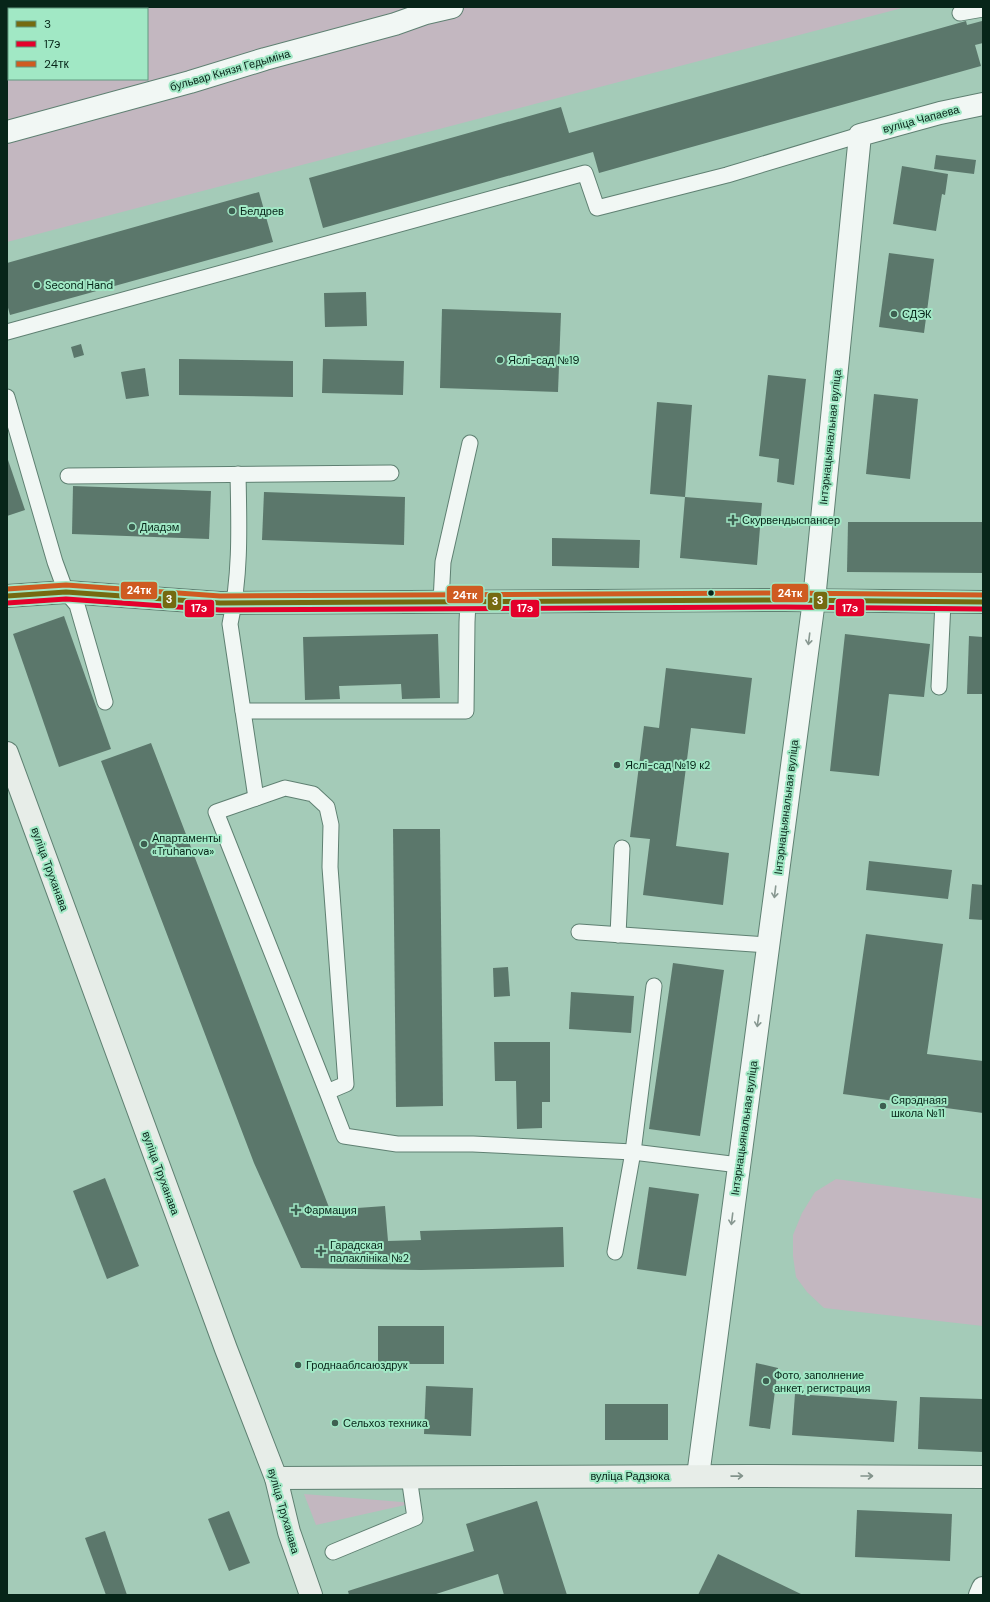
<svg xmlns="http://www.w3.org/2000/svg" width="990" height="1602" font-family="'DM Sans',sans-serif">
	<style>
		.green { fill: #c3b7c0; fill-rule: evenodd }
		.building { fill: #5b776b }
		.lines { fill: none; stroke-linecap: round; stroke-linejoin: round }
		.lane-casing { stroke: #5f8072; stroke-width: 17 }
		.street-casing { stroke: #5f8072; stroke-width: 24 }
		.secondary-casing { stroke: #5f8072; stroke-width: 24 }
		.lane { stroke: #f1f7f4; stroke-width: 15 }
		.street { stroke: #f1f7f4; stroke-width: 22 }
		.secondary { stroke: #e7ede8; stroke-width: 22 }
		.bus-1-casing { stroke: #a1e8c5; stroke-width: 8 }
		.bus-2-casing { stroke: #a1e8c5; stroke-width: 8 }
		.bus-3-casing { stroke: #a1e8c5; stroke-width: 8 }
		.bus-1 { stroke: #756a11; stroke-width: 5 }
		.bus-2 { stroke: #e4002b; stroke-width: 5 }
		.bus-3 { stroke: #cf5b21; stroke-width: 5 }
		.oneway { stroke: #889891 }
		.oneway2 { stroke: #82938b }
		.poi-dot { fill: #3e5f51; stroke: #a1e8c5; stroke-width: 1.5 }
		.bus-dot { fill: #072519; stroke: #a1e8c5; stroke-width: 1.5 }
		.labels { text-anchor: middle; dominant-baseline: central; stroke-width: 4; stroke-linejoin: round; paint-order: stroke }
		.street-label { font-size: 11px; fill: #072519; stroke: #a1e8c5 }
		.poi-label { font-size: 11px; fill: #072519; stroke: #a1e8c5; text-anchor: start }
		.line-badge { stroke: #a1e8c5; stroke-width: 1.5 }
		.badge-label { font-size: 11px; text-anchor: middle; font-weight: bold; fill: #fff }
	</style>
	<rect width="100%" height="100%" fill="#a4cbb8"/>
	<g class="green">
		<path d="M7 7H906L7 242ZM9 9H147V79H9Z"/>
		<polygon points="836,1179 983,1199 983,1326 824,1308 807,1292 796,1277 793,1256 793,1235 802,1213 815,1192"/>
		<polygon points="304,1494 414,1503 316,1525"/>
	</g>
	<g class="building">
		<polygon points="966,21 967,25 982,21 983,43 975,45 981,66 599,173 593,152 323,228 309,178 561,107 569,133"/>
		<polygon points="936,155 976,160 974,174 934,169"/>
		<polygon points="902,166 948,174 945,195 942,194 936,231 893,224"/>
		<polygon points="259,192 273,242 10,315 7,304 7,263"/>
		<polygon points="889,253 934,259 924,333 879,327"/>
		<polygon points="366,292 367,326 325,327 324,293"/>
		<polygon points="442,309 561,313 558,392 440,388"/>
		<polygon points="81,344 84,355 74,358 71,347"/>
		<polygon points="179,359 293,361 293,397 179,395"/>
		<polygon points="323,359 404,361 403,395 322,393"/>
		<polygon points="145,368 149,396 126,399 121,372"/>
		<polygon points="768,375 806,379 794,485 777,482 779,459 759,456"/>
		<polygon points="874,394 918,399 910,479 866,474"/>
		<polygon points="657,402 692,405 685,497 762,503 757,565 680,558 685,497 650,494"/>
		<polygon points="7,457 25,510 7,516"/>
		<polygon points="73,486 211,491 209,539 72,534"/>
		<polygon points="264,492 405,497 404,545 262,540"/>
		<polygon points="848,522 983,522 983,573 847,572"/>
		<polygon points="552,538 640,540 639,568 552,566"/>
		<polygon points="64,616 111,749 59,767 13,634"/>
		<polygon points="438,634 440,698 402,699 401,684 339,686 340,699 305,700 303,637"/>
		<polygon points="845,634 930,644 924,697 889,694 879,776 830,771"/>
		<polygon points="969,636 983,637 983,694 967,694"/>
		<polygon points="666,668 752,678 745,734 691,728 676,846 729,853 723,905 643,895 650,839 630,837 644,726 659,728"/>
		<polygon points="151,743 330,1210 385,1206 388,1241 421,1240 420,1231 563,1227 564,1267 421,1270 301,1268 254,1163 101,761"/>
		<polygon points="393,829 440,829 443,1106 396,1107"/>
		<polygon points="869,861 952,870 948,899 866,890"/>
		<polygon points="972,884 983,885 983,920 969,919"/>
		<polygon points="866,934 943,944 927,1054 983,1061 983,1113 843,1094"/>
		<polygon points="673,963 724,970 700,1136 649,1129"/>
		<polygon points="508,967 510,996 494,997 493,968"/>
		<polygon points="571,992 634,996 631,1033 569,1029"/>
		<polygon points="494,1042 550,1042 550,1102 542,1102 542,1128 517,1129 516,1081 495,1081"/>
		<polygon points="105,1178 139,1266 107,1279 73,1191"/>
		<polygon points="649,1187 699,1194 686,1276 637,1269"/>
		<rect x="378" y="1326" width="66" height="38"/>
		<polygon points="756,1363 778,1368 770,1429 749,1426"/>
		<polygon points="426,1386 473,1388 471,1436 424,1434"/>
		<polygon points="795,1394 897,1401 894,1442 792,1435"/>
		<polygon points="920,1397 983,1399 983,1452 918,1449"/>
		<rect x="605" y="1404" width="63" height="36"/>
		<polygon points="537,1501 567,1595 504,1595 498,1574 433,1595 349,1595 348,1591 474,1551 466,1524"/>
		<polygon points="857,1510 952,1514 950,1561 855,1557"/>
		<polygon points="229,1511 250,1563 229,1571 208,1519"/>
		<polygon points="105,1531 127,1595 106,1595 85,1538"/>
		<polygon points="718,1554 803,1595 698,1595"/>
	</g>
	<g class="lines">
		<g class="lane-casing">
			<g id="lane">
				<polyline points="960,13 983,9"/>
				<polyline points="7,332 585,173 597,208 727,175 860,135"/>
				<polyline points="7,397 55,562 66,592 77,605 105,702"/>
				<path d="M238 474C239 525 241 574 230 624L256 798"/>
				<polyline points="68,476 391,473"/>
				<polyline points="441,602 443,562 470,443"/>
				<polyline points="939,687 943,602"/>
				<polyline points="243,711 466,711 467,622 468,602"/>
				<polyline points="579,932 768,945"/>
				<polyline points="618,935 622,848"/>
				<polyline points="327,1092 346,1084 330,867 331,825 327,807 313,794 285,788 216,812 327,1092 344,1136 397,1144 473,1144 633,1152 739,1165"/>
				<polyline points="615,1252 633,1152 654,986"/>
				<polyline points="333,1552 415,1518 409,1477"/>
			</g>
		</g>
		<g class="street-casing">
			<g id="street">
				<polyline points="7,132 190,82 265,59 395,24 426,13 452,7"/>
				<polyline points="698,1476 814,600 860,135 940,113 983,104"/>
				<polyline points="980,1595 983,1588"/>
			</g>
		</g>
		<g class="secondary-casing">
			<g id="secondary">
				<polyline points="7,596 66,592 220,603 785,600 983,602"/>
				<polyline points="7,753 226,1349 276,1478 289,1532 311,1595"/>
				<polyline points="276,1478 747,1476 983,1477"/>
			</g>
		</g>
		<use href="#lane" class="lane"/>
		<use href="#street" class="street"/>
		<use href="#secondary" class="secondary"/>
		<g class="bus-1-casing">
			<polyline id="bus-1" points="7,596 66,592 220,603 785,600 983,602"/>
		</g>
		<g class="bus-2-casing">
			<polyline id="bus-2" points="7,603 66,599 220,610 785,607 983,609"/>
		</g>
		<g class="bus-3-casing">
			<polyline id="bus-3" points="7,589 66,585 220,596 785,593 983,595"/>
		</g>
		<use href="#bus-1" class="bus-1"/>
		<use href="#bus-2" class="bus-2"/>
		<use href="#bus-3" class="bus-3"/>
	</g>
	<defs><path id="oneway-shaft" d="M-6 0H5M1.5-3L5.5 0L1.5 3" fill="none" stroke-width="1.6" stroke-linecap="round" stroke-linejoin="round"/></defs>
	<g class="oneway">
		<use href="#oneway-shaft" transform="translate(809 639) rotate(97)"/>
		<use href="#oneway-shaft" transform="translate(775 892) rotate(97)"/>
		<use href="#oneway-shaft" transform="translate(758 1021) rotate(98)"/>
		<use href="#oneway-shaft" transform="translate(732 1219) rotate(97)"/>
	</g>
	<g class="oneway2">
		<use href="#oneway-shaft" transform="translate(737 1476) rotate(-1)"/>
		<use href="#oneway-shaft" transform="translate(867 1476)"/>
	</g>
	<g class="poi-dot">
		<circle cx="232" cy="211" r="4"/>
		<circle cx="37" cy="285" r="4"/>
		<circle cx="894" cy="314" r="4"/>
		<circle cx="500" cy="360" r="4"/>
		<path d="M731 514h4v4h4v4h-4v4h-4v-4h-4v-4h4z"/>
		<circle cx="132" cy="527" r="4"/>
		<circle cx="617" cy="765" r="4"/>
		<circle cx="144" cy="844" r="4"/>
		<circle cx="883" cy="1106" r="4"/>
		<path d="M294 1204h4v4h4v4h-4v4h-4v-4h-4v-4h4z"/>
		<path d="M319 1245h4v4h4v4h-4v4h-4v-4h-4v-4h4z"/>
		<circle cx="298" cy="1365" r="4"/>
		<circle cx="766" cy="1381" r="4"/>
		<circle cx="335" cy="1423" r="4"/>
	</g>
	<circle class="bus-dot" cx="711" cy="593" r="3.5"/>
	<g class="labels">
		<g class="street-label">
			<text transform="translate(230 70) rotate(-16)">бульвар Князя Гедыміна</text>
			<text transform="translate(921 119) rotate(-15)">вуліца Чапаева</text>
			<text transform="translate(830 437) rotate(-84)">Інтэрнацыянальная вуліца</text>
			<text transform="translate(786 807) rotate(-83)">Інтэрнацыянальная вуліца</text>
			<text transform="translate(50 869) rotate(70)">вуліца Труханава</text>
			<text transform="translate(744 1128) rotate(-82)">Інтэрнацыянальная вуліца</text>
			<text transform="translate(161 1173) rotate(70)">вуліца Труханава</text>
			<text x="630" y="1476">вуліца Радзюка</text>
			<text transform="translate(284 1511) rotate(74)">вуліца Труханава</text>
		</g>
		<g class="poi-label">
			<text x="240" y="211">Белдрев</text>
			<text x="45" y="285">Second Hand</text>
			<text x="902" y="314">СДЭК</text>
			<text x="508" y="360">Яслі-сад №19</text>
			<text x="742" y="520">Скурвендыспансер</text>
			<text x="140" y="527">Диадэм</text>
			<text x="625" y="765">Яслі-сад №19 к2</text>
			<text x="152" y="838">Апартаменты<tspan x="152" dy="13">«Truhanova»</tspan></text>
			<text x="891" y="1100">Сярэднаяя<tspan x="891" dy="13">школа №11</tspan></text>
			<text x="304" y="1210">Фармация</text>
			<text x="330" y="1245">Гарадская<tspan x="330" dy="13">палаклініка №2</tspan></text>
			<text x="306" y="1365">Гроднааблсаюздрук</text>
			<text x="774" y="1375">Фото, заполнение<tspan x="774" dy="13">анкет, регистрация</tspan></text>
			<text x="343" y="1423">Сельхоз техника</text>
		</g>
	</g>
	<g class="line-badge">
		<rect x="120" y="581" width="38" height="19" rx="4" fill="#cf5b21"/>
		<rect x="771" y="583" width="38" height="20" rx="4" fill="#cf5b21"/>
		<rect x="446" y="585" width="38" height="19" rx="4" fill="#cf5b21"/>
		<rect x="162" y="590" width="15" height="19" rx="4" fill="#756a11"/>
		<rect x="813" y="591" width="15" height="19" rx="4" fill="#756a11"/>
		<rect x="487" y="592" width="15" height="19" rx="4" fill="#756a11"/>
		<rect x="835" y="598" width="30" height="19" rx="4" fill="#e4002b"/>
		<rect x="510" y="599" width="30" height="19" rx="4" fill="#e4002b"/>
		<rect x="184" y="599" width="31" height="19" rx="4" fill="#e4002b"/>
	</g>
	<g class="badge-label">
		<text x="139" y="594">24тк</text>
		<text x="790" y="597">24тк</text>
		<text x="465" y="599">24тк</text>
		<text x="169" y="603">3</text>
		<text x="820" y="604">3</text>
		<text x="495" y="605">3</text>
		<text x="850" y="612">17э</text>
		<text x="525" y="612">17э</text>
		<text x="199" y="612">17э</text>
	</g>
	<rect width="990" height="1602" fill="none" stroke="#072519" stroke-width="16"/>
	<rect x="8" y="8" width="140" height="72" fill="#a1e8c5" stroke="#639a80"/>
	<rect x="16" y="21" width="20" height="6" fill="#756a11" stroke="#639a80"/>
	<text x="44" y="28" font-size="12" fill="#072519">3</text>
	<rect x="16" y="41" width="20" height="6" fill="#e4002b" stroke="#639a80"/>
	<text x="44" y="48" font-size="12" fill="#072519">17э</text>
	<rect x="16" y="61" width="20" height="6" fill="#cf5b21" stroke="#639a80"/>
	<text x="44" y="68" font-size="12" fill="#072519">24тк</text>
</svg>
